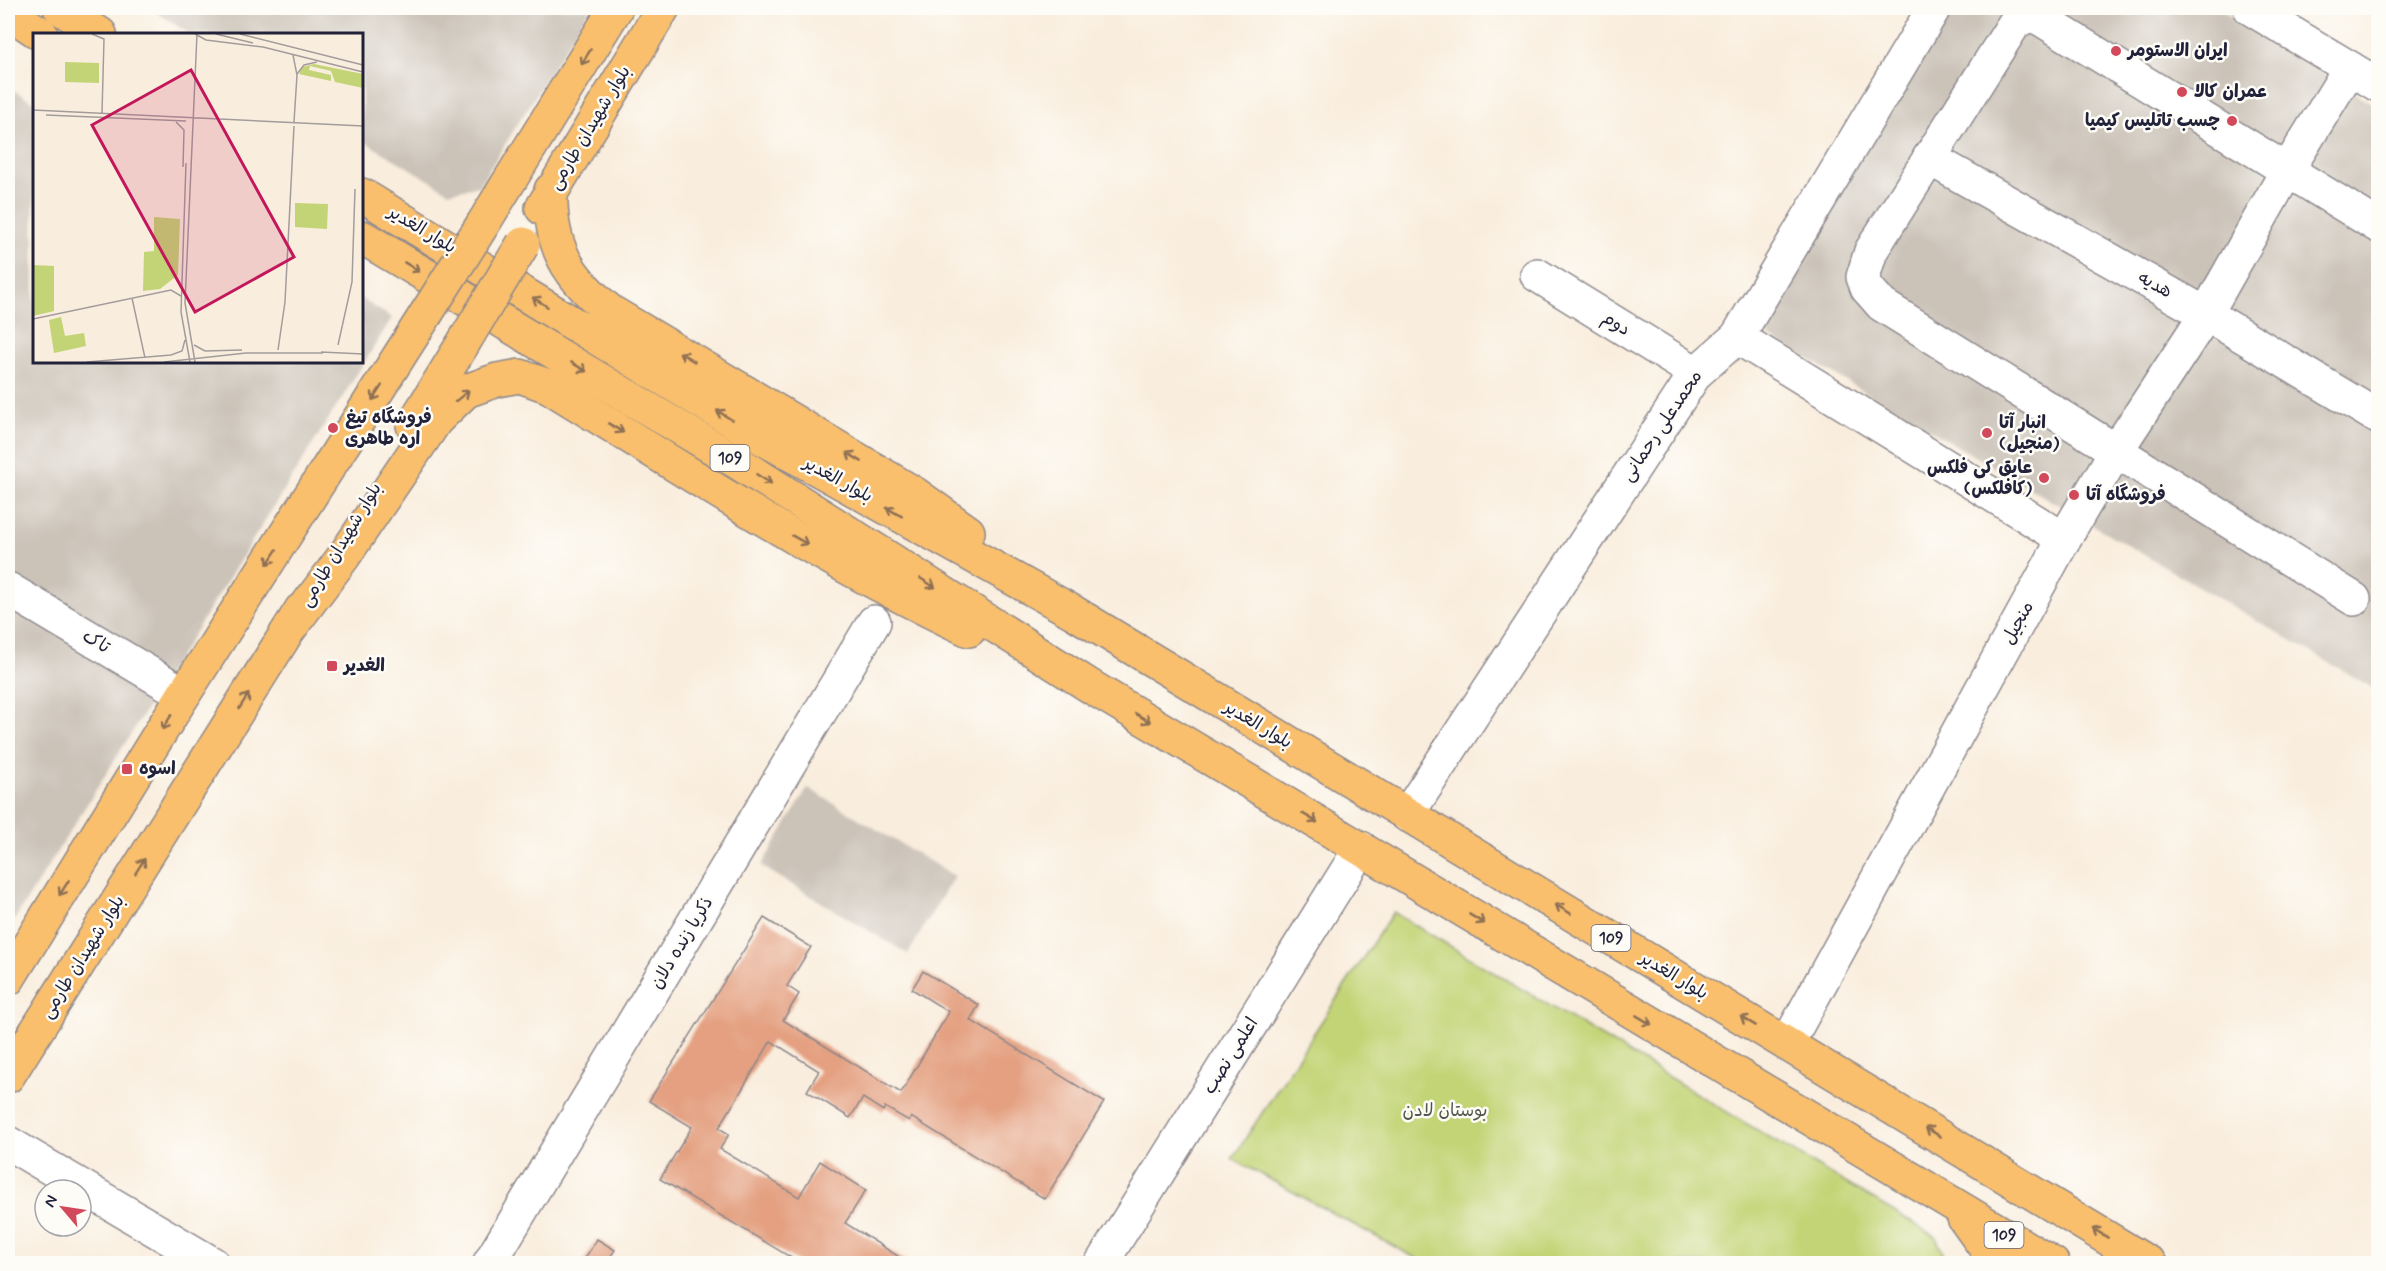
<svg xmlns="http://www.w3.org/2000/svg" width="2386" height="1271" font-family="Mynerve,'Playpen Sans Arabic',sans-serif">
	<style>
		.industrial { fill: #cbc2b8 }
		.green { fill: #c3d476; stroke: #727b58; stroke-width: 1.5 }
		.building { fill: #e4a081 }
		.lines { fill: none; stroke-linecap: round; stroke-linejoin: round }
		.minor-casing { stroke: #8e888c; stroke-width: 36 }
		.major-casing { stroke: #8e888c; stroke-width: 36 }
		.minor { stroke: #fff; stroke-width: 33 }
		.major { stroke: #f9bf6d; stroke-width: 33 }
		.major-bridge-casing { stroke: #8e888c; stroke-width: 36; stroke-linecap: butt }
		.major-bridge { stroke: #f9bf6d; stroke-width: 33 }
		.oneway { stroke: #8e7054 }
		.poi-dot { fill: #d1495b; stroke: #fdfcf7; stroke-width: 2 }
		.labels { text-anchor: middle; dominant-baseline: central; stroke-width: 5; stroke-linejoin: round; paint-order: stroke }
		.shield { fill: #fdfcf7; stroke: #646373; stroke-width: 1.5 }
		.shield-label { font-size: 16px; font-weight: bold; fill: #22223b }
		.poi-label { font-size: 18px; font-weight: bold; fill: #22223b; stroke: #fdfcf7; text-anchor: start }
		.street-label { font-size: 18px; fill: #22223b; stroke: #fdfcf7 }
		.park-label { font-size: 18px; fill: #52574d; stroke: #fdfcf7 }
		.inset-road { fill: none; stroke: #a39c9c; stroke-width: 1.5 }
		.view { fill: #c2185b; fill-opacity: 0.15; stroke: #c2185b; stroke-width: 3 }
		.inset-edge { fill: none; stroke: #22223b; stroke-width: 3 }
	</style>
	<rect width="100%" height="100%" fill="#fdfcf7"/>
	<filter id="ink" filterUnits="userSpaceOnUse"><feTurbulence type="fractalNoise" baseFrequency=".0167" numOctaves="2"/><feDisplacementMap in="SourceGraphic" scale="12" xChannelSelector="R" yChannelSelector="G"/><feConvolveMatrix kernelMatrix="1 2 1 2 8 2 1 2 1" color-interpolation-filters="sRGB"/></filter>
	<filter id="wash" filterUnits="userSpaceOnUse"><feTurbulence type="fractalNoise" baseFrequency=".008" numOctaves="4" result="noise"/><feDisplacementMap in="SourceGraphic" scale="24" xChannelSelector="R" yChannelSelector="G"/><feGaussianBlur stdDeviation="1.35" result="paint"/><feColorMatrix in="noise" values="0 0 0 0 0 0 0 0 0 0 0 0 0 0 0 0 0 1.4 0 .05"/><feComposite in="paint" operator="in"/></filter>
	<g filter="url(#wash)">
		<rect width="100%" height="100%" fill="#f9eddd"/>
		<g class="industrial">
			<polygon points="150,8 590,8 479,186 449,192 362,140 362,34 190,34"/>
			<polygon points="1934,8 2217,8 2378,107 2378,691 1746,323"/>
			<polygon points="8,87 34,102 34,362 362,362 362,299 392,318 8,930"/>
			<polygon points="808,788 954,876 908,954 761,866"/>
		</g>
		<polygon class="green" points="1393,912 1936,1237 1947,1263 1425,1263 1232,1159"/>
		<g id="blocks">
			<g class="building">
				<polygon points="764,918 811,947 787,986 799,994 783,1020 901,1093 949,1012 912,989 923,971 979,1005 970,1020 1104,1102 1045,1199 911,1117 909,1121 885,1107 883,1111 863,1098 850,1118 807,1091 819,1071 771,1041 719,1128 729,1134 720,1149 799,1197 820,1161 866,1190 845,1223 909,1263 800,1263 660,1179 692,1127 649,1101"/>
				<polygon points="597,1239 615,1250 606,1263 582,1263"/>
			</g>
		</g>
	</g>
	<g filter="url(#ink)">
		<use href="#blocks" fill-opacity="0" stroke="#8e888c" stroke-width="1.5"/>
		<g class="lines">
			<g class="minor-casing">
				<g id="minor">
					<polyline points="2250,8 2378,85"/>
					<polyline points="1929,158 2206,314 2378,417"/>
					<polyline points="1537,275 1696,373"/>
					<polyline points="1737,337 2064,539 1787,1044"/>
					<polyline points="2064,539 2116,451 2206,314 2288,169 2350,68"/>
					<polyline points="8,589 184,694"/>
					<polyline points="2354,599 1882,305 1867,288 1863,277 1871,251 2014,24 2027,15 2039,18 2378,226"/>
					<polyline points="1407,815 1696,373 1737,337 1934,8"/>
					<polyline points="8,1143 213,1264"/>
					<polyline points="489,1264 874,622"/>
					<polyline points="1101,1264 1361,848"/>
				</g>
			</g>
			<g class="major-casing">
				<g id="major">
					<polyline points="60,8 100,34"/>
					<polyline points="8,12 41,34"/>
					<path d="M551 190C549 247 568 277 611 312L915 494 968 532"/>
					<polyline points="362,195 746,429 1073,612 2150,1264"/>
					<polyline points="542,208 663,8"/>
					<polyline points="483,224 616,8"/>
					<polyline points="362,237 737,462 1093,688 2053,1264"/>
					<polyline points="413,425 464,342"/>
					<path d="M290 628 344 556 436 420 466 391 497 380 520 376 548 386C686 471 822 561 969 630"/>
					<polyline points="8,979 184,694 426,314"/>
					<polyline points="8,1076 301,610"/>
					<polyline points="1964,1218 1997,1264"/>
				</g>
			</g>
			<use href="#minor" class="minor"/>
			<use href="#major" class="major"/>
			<g class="major-bridge-casing">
				<g id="major-bridge">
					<polyline points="426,314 483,224"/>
					<polyline points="464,342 523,244"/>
				</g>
			</g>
			<use href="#major-bridge" class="major-bridge"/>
		</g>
		<defs><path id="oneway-shaft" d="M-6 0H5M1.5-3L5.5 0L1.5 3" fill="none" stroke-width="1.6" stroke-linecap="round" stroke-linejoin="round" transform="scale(1.5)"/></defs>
		<g class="oneway">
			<use href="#oneway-shaft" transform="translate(586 57) rotate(121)"/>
			<use href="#oneway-shaft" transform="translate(412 267) rotate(31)"/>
			<use href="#oneway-shaft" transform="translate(540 302) rotate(-148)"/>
			<use href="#oneway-shaft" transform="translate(687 357) rotate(-149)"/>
			<use href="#oneway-shaft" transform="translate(579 367) rotate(31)"/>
			<use href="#oneway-shaft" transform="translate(377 393) rotate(123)"/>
			<use href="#oneway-shaft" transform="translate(462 396) rotate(-39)"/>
			<use href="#oneway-shaft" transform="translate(724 415) rotate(-148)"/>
			<use href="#oneway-shaft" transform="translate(616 428) rotate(31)"/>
			<use href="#oneway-shaft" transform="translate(854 457) rotate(-149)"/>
			<use href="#oneway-shaft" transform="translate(764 479) rotate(32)"/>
			<use href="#oneway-shaft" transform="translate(894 512) rotate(-151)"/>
			<use href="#oneway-shaft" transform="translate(800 540) rotate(29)"/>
			<use href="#oneway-shaft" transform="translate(272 557) rotate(123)"/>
			<use href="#oneway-shaft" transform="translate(928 583) rotate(32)"/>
			<use href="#oneway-shaft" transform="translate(244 701) rotate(-58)"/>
			<use href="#oneway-shaft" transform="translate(1143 718) rotate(31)"/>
			<use href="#oneway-shaft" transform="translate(167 722) rotate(122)"/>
			<use href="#oneway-shaft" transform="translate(1310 818) rotate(31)"/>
			<use href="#oneway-shaft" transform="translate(140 866) rotate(-58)"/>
			<use href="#oneway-shaft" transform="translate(64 888) rotate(122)"/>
			<use href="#oneway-shaft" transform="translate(1563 909) rotate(-149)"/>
			<use href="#oneway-shaft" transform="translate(1477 919) rotate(31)"/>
			<use href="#oneway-shaft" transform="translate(1644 1020) rotate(31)"/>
			<use href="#oneway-shaft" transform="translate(1748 1021) rotate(-149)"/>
			<use href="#oneway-shaft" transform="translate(1933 1132) rotate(-149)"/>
			<use href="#oneway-shaft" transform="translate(2100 1233) rotate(-149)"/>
		</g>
	</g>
	<g class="poi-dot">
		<circle cx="2116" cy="51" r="6"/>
		<circle cx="2182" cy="92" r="6"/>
		<circle cx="2232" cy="121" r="6"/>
		<circle cx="333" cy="428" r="6"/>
		<circle cx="1987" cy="433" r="6"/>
		<circle cx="2044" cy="478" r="6"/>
		<circle cx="2074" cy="495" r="6"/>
		<rect x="326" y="660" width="12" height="12" rx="3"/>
		<rect x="121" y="763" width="12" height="12" rx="3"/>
	</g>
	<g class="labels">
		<g class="shield">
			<rect x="710.5" y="445" width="39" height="26" rx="4.5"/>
			<rect x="1591.5" y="925" width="39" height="26" rx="4.5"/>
			<rect x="1984.5" y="1222" width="39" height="26" rx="4.5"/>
		</g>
		<g class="shield-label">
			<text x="730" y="458">109</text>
			<text x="1611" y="938">109</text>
			<text x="2004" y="1235">109</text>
		</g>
		<g class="poi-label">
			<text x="2128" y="51">ایران الاستومر</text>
			<text x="2194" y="92">عمران کالا</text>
			<text x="2220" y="121" text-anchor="end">چسب تاتلیس کیمیا</text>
			<text x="345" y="418">فروشگاه تیغ<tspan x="345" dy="21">اره طاهری</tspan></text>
			<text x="1999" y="423">انبار آتا<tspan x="1999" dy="21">(منجیل)</tspan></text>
			<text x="2032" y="468" text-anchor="end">عایق کی فلکس<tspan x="2032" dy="21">(کافلکس)</tspan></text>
			<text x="2086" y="495">فروشگاه آتا</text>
			<text x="344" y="666">الغدیر</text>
			<text x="139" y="769">اسوه</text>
		</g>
		<g class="street-label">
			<text transform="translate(590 128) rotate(-59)">بلوار شهیدان طارمی</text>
			<text transform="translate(422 230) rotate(31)">بلوار الغدیر</text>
			<text transform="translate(2155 285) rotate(29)">هدیه</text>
			<text transform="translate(1616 324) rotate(32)">دوم</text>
			<text transform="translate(1662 426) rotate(-56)">محمدعلی رحمانی</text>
			<text transform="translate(838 480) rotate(29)">بلوار الغدیر</text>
			<text transform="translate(341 545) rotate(-59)">بلوار شهیدان طارمی</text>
			<text transform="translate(2018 623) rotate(-61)">منجیل</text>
			<text transform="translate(96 642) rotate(31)">تاک</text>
			<text transform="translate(1258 725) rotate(31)">بلوار الغدیر</text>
			<text transform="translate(682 943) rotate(-59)">ذکریا زنده دلان</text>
			<text transform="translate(83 957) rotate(-58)">بلوار شهیدان طارمی</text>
			<text transform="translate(1674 976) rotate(31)">بلوار الغدیر</text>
			<text transform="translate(1231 1056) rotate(-58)">اعلمی نصب</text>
		</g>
		<g class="park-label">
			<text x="1445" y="1111">بوستان لادن</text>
		</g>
	</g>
	<g transform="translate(33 33)">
		<rect width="330" height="330" fill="#f9eddd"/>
		<path d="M32 29 66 30V50L32 49ZM281 31 330 41V55L302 49 298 38 277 33 276 37 298 42V48L266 41 269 34ZM262 170 295 171 294 196 262 194ZM121 184 147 186 145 242 127 256 110 258 111 219 121 218ZM0 232 21 233V278L0 283ZM28 284 32 303 51 300 53 313 21 320 16 287Z" fill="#c3d476"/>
		<path class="inset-road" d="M59 1 71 6 69 80M162 1 173 7 230 14 330 39M183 1 220 10M207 1 330 32M260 22 264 42 261 89M264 41 271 32 284 29M0 77 330 93M13 82 153 88M143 89 151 97 150 134M153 130 148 279 157 329M99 265 112 325M0 286 138 257 148 263M161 312 172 318 209 317M305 312 319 249 322 156M245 317 252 269 261 93M288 319 330 321M54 329 138 322 149 318 152 307M131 329 213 320H290M162 329 152 270 164 1"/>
		<path class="view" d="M158 37 261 224 162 279 59 92Z"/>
		<rect width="330" height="330" class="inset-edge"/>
	</g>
	<rect width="2386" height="1271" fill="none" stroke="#fdfcf7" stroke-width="30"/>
	<g transform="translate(63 1208) rotate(299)"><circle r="28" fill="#fdfcf7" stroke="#a5a5ac" stroke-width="1.5"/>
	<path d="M0-4.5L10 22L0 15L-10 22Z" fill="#d1495b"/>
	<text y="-9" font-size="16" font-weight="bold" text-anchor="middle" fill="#22223b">N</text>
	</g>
</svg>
